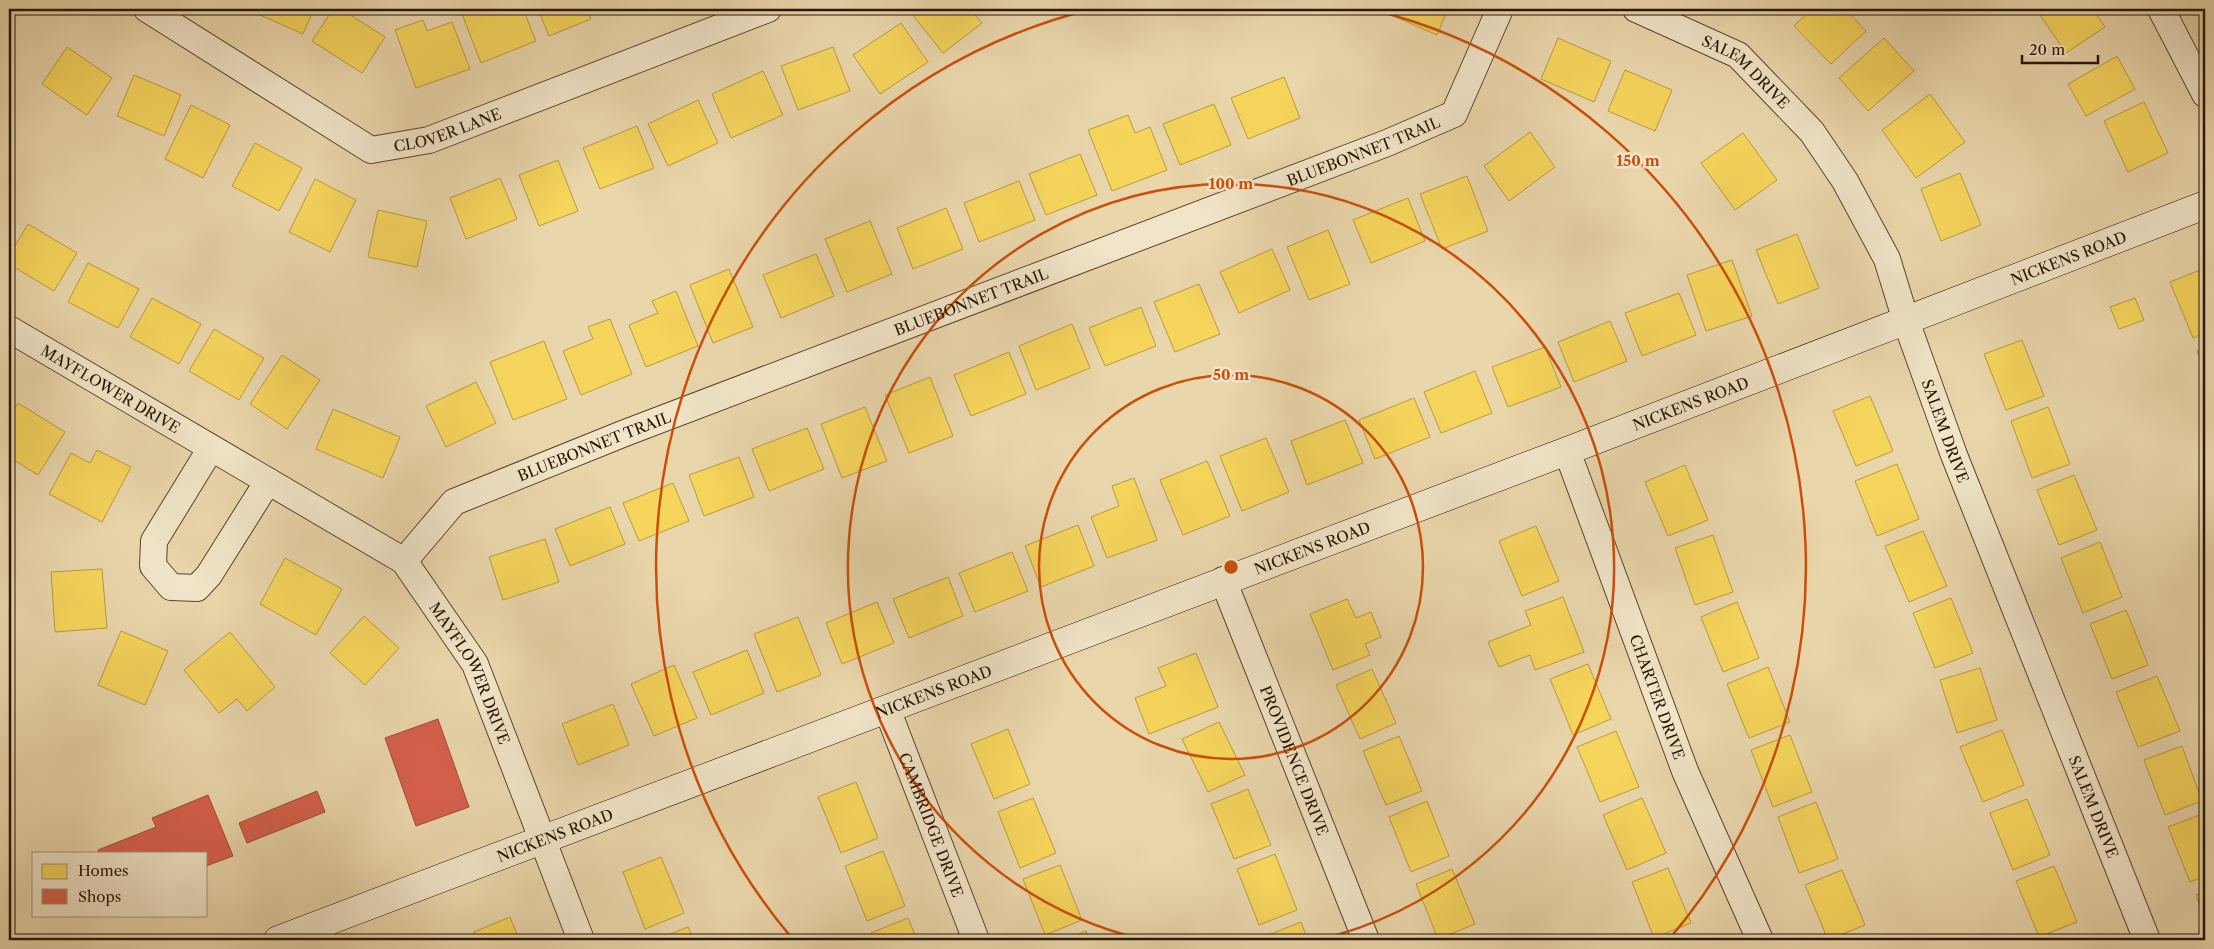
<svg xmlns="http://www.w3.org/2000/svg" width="2214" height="949" font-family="'Libre Caslon Text',serif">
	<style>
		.homes { fill: #f6d55c; stroke: #b89b40 }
		.shops { fill: #d6604d; stroke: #a24a36 }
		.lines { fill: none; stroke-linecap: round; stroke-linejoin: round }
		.street-casing { stroke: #58452b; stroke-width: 28 }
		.secondary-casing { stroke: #271500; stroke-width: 29 }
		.street { stroke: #f1e4c8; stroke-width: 26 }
		.secondary { stroke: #f1e4c8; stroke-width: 28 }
		.ring { fill: none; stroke: #cb4f0a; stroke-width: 2.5 }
		.labels { text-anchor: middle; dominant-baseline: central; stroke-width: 5; stroke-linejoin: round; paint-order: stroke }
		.street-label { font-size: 15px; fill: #271500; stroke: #f1e4c8 }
		.centre { fill: #cb4f0a; stroke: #f1e4c8; stroke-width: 2.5 }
		.ring-label { font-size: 15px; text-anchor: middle; font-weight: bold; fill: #cb4f0a; stroke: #f1e4c8; stroke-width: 5; stroke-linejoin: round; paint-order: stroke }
	</style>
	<rect width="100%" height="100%" fill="#ead6ab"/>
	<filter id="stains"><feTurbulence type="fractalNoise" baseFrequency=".004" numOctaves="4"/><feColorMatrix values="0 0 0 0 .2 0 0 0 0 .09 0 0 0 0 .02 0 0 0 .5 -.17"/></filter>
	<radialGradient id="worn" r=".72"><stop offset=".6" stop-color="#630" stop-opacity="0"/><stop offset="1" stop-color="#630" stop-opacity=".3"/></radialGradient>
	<g class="homes">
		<polygon points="252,9 314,9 303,34 251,11"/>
		<polygon points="333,9 341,9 385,37 362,73 312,41"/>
		<polygon points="460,9 523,9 536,41 481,63"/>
		<polygon points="538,9 586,9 591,19 549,36"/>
		<polygon points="908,9 970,9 982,23 943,53"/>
		<polygon points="1383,9 1448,9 1437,35 1382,11"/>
		<polygon points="1812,9 1845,9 1866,31 1831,64 1794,26"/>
		<polygon points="2036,9 2093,9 2105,27 2066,53"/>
		<polygon points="423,20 427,31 452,22 470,69 416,88 395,30"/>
		<polygon points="901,23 928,62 880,94 853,55"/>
		<polygon points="1558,38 1611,61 1594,102 1541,79"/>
		<polygon points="1884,38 1914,71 1868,111 1839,78"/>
		<polygon points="67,47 112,78 87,115 42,84"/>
		<polygon points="833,47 850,91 798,110 781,66"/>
		<polygon points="2117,56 2135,89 2086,116 2068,84"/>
		<polygon points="1625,70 1672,90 1655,131 1608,111"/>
		<polygon points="763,71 783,115 731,138 712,94"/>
		<polygon points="134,75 181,95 164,136 117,116"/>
		<polygon points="1284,77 1300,118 1248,139 1231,98"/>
		<polygon points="1930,94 1965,142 1916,178 1882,130"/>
		<polygon points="698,100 718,143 668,166 648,124"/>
		<polygon points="2144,102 2168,153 2128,172 2104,121"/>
		<polygon points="1214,104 1231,145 1180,165 1163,124"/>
		<polygon points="191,105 230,125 203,178 165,159"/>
		<polygon points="1128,115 1135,133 1150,127 1167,170 1112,191 1088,130"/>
		<polygon points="637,126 654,168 600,189 583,148"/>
		<polygon points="1530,132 1555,167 1509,201 1484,166"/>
		<polygon points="1743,133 1777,180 1735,210 1701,163"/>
		<polygon points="255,143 302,168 279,211 232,186"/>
		<polygon points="1080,154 1097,195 1046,215 1029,174"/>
		<polygon points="558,160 578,211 539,226 519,175"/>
		<polygon points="1960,173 1981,225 1941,241 1921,189"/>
		<polygon points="1467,176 1488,231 1442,249 1420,194"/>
		<polygon points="500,178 517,219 466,239 450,198"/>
		<polygon points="315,179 356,200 330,252 289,232"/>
		<polygon points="1019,181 1035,220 979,242 964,203"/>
		<polygon points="1408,198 1425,241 1371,263 1353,220"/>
		<polygon points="946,208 963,249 913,269 897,228"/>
		<polygon points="378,210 427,221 417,267 368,257"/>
		<polygon points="870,221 892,274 847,292 825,239"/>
		<polygon points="28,224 77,253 54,291 9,264 9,256"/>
		<polygon points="1328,230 1350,284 1309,300 1287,247"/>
		<polygon points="1797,234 1819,288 1778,304 1756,250"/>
		<polygon points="1272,249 1290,290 1239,313 1220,272"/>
		<polygon points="816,254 834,296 781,318 763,275"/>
		<polygon points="1732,260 1752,316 1706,331 1687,275"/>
		<polygon points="88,263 139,289 118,328 68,302"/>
		<polygon points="2205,268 2205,333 2193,338 2170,282"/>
		<polygon points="729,269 753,327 713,343 690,285"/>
		<polygon points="1199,284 1220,334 1175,352 1154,302"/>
		<polygon points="676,291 698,346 646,367 629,325 658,313 652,301"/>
		<polygon points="1679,293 1696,335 1642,356 1625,313"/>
		<polygon points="152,298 201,324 179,364 130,337"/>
		<polygon points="2135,298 2144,320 2119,329 2110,307"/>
		<polygon points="1141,307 1156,346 1105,366 1089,328"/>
		<polygon points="610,319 632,374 581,395 563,351 593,339 588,327"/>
		<polygon points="1610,321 1627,361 1574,382 1558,342"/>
		<polygon points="1072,324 1090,368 1036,390 1019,346"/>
		<polygon points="214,329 264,358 239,400 189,371"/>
		<polygon points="2022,340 2044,396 2006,410 1984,354"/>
		<polygon points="544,341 567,399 513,420 490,362"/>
		<polygon points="1545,347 1561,387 1508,407 1492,367"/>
		<polygon points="2205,348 2205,370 2197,351"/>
		<polygon points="1009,352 1026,394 971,416 954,375"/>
		<polygon points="282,355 320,380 287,429 250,404"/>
		<polygon points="1475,371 1492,413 1441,433 1424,392"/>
		<polygon points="930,377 953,436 909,453 885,395"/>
		<polygon points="476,382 496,423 446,447 426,406"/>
		<polygon points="1870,396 1893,451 1856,466 1833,411"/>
		<polygon points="1414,398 1430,437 1375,459 1359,420"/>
		<polygon points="18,403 65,432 38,475 9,457 9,418"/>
		<polygon points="865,407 887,461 842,478 821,424"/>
		<polygon points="2048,407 2070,464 2032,478 2011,421"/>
		<polygon points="333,409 400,437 383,478 316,449"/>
		<polygon points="1345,420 1363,463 1307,485 1291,441"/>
		<polygon points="807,428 824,469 769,491 752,449"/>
		<polygon points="1266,438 1289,492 1242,511 1220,456"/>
		<polygon points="97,450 131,467 102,522 49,494 71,453 90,463"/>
		<polygon points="739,457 754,497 704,516 689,475"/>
		<polygon points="1207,461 1230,516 1183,535 1160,480"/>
		<polygon points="1897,464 1919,519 1877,536 1855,481"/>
		<polygon points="1685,465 1708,520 1668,536 1645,482"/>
		<polygon points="2074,475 2097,530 2059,545 2037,490"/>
		<polygon points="1134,478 1157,540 1107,558 1091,517 1119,506 1112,486"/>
		<polygon points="673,483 689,521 639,541 623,503"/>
		<polygon points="610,507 625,544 570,566 555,529"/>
		<polygon points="1078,525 1094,566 1041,587 1025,546"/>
		<polygon points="1536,526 1559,581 1522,596 1499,541"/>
		<polygon points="1923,531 1947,586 1909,602 1885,546"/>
		<polygon points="1713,535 1733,592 1695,605 1675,548"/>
		<polygon points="545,539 559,582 503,600 489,557"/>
		<polygon points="2100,542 2122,597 2083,613 2061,558"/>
		<polygon points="1012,552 1028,591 975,612 959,573"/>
		<polygon points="285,558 342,589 316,635 260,604"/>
		<polygon points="102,569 107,628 55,632 51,572"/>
		<polygon points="948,577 963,616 909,638 893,599"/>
		<polygon points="1563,597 1584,652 1535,670 1530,655 1499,667 1488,642 1531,625 1525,611"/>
		<polygon points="1951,598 1973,653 1935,668 1913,613"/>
		<polygon points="1347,599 1356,618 1371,612 1381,637 1365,644 1370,655 1333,670 1310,614"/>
		<polygon points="877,602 894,643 842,664 826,623"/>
		<polygon points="1737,602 1759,658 1723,672 1701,617"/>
		<polygon points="2126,610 2148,665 2112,679 2090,624"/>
		<polygon points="364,616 399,648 365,685 330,653"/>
		<polygon points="798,617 821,675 777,692 754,634"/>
		<polygon points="121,631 168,651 145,705 98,685"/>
		<polygon points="230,632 275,687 247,711 237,699 219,713 184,670"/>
		<polygon points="747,650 764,693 711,715 693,672"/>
		<polygon points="1196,653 1218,707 1149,734 1135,698 1166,686 1158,668"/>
		<polygon points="1588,664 1611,719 1573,735 1550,679"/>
		<polygon points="674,665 697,718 654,736 631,684"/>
		<polygon points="1768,667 1790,722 1749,738 1727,684"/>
		<polygon points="1980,668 1997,720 1957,733 1940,680"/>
		<polygon points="1372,669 1396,723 1360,739 1336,685"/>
		<polygon points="2157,676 2180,731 2138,747 2116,692"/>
		<polygon points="613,704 629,745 578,765 562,724"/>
		<polygon points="1219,722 1245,775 1208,792 1182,739"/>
		<polygon points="1008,729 1030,784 994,799 971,744"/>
		<polygon points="2002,730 2024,785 1983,802 1960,747"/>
		<polygon points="1616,731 1639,787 1600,802 1577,747"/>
		<polygon points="1790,735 1812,792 1773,807 1751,750"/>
		<polygon points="1399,736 1422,791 1386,805 1363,751"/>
		<polygon points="2182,746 2202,801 2165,815 2144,760"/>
		<polygon points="856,782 878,838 841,853 818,797"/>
		<polygon points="1248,789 1271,845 1234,859 1211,804"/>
		<polygon points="1033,798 1056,853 1020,868 998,812"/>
		<polygon points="1642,798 1666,853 1627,870 1603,815"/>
		<polygon points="2027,799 2050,855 2013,870 1990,813"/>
		<polygon points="1427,801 1449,856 1411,872 1389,817"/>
		<polygon points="1816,802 1838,859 1799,873 1778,817"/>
		<polygon points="2205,813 2205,876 2190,882 2168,827"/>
		<polygon points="883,851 905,906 867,921 845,866"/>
		<polygon points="1275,854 1297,910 1259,925 1237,869"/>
		<polygon points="661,857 684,913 645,929 623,872"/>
		<polygon points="1060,865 1082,920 1045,935 1023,879"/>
		<polygon points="2054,866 2077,922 2039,937 2016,881"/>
		<polygon points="1668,868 1691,923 1654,938 1632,882"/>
		<polygon points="1452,869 1475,924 1438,939 1416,884"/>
		<polygon points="1842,870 1865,925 1828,940 1805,885"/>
		<polygon points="2205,891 2205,919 2196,895"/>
		<polygon points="510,917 519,940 477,940 474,932"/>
		<polygon points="908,918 917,940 874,940 871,933"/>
		<polygon points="1301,922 1308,940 1265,940 1263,937"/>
		<polygon points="688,927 694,940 655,940"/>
		<polygon points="1086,931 1089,940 1064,940"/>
		<polygon points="1697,934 1699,940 1678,940"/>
		<polygon points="2080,934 2083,940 2063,940"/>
	</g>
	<g class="shops">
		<polygon points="438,719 469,807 416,826 385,738"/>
		<polygon points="317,791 325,812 247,843 239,823"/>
		<polygon points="208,795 233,856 206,866 206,853 99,853 98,850 156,827 152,818"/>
	</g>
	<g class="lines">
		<g class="street-casing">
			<g id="street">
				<path id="s1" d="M147 9 371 150 429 140 768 9"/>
				<path id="s2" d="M1636 9 1738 55 1812 132 1845 181 1887 259 1906 321 1954 455 2147 940"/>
				<polyline points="2161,9 2205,94"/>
				<path id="s3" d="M9 329 404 561 475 664 581 940"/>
				<polyline points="211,448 154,541 153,566 171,587 197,588 209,575 268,481"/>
				<path id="s4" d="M1567 451 1685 771 1760 940"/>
				<path id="s5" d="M404 561 454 502 625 433 1387 143 1454 114 1500 9"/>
				<path id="s6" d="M1223 580 1366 940"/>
				<path id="s7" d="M887 709 976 940"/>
			</g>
		</g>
		<g class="secondary-casing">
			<g id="secondary">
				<path id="s8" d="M278 940 1567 451 2205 205"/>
			</g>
		</g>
		<use href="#street" class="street"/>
		<use href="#secondary" class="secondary"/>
	</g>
	<g class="ring">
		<circle cx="1231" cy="567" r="192"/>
		<path d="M1145 940A383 383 0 1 1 1317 940"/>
		<path d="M791 937A575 575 0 0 1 1092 9M1370 9A575 575 0 0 1 1671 937"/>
	</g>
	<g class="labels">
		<g class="street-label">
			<text stroke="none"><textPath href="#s2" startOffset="128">SALEM DRIVE</textPath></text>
			<text stroke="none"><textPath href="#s1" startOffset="344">CLOVER LANE</textPath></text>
			<text stroke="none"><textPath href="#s5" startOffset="1052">BLUEBONNET TRAIL</textPath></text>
			<text stroke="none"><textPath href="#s8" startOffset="1916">NICKENS ROAD</textPath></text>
			<text stroke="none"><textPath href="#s5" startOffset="632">BLUEBONNET TRAIL</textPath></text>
			<text stroke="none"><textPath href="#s3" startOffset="118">MAYFLOWER DRIVE</textPath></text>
			<text stroke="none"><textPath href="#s8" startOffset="1511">NICKENS ROAD</textPath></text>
			<text stroke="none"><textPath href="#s2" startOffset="548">SALEM DRIVE</textPath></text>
			<text stroke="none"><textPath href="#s5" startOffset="228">BLUEBONNET TRAIL</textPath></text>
			<text stroke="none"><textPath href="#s8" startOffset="1106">NICKENS ROAD</textPath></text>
			<text stroke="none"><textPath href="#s3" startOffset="589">MAYFLOWER DRIVE</textPath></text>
			<text stroke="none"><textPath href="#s8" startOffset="701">NICKENS ROAD</textPath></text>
			<text stroke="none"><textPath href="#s4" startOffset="262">CHARTER DRIVE</textPath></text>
			<text stroke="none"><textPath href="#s6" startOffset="194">PROVIDENCE DRIVE</textPath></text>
			<text stroke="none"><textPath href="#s2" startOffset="952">SALEM DRIVE</textPath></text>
			<text stroke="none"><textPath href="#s7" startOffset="124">CAMBRIDGE DRIVE</textPath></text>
			<text stroke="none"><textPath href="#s8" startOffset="296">NICKENS ROAD</textPath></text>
		</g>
	</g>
	<circle cx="1231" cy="567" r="8" class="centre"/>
	<g class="ring-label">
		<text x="1638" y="166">150 m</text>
		<text x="1231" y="189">100 m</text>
		<text x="1231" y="380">50 m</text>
	</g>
	<rect width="2214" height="949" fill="none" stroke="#ead6ab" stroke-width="30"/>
	<rect x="10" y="10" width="2194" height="929" fill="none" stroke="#271500" stroke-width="2.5"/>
	<rect x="15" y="15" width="2184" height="919" fill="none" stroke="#271500"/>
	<rect x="32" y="852" width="175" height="65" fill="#f1e4c8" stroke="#a09178"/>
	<rect x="42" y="864" width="25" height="15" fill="#f6d55c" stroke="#a09178"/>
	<text x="78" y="876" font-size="15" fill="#271500">Homes</text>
	<rect x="42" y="889" width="25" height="15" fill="#d6604d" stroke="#a09178"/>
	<text x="78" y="902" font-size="15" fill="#271500">Shops</text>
	<path d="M2022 55v8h76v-8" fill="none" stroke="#271500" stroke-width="2.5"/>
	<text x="2029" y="55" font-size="15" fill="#271500" stroke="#f1e4c8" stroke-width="4" paint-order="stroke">20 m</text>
	<rect width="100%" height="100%" filter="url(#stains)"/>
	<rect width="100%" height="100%" fill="url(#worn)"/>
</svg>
